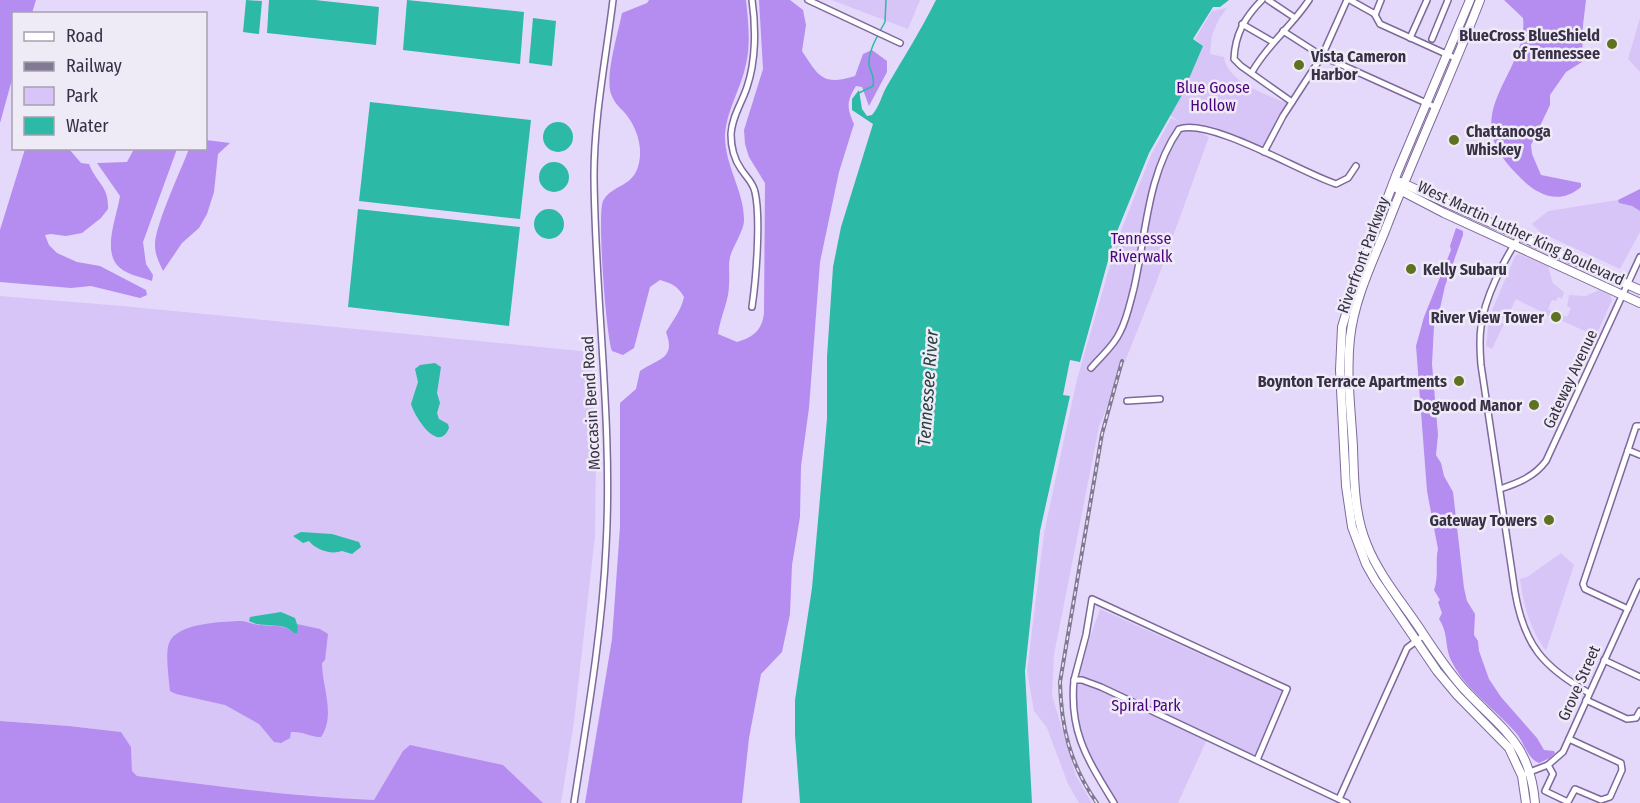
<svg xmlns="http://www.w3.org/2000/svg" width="1640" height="803" font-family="'Fira Sans Condensed',sans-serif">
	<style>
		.green { fill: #d8c5f7 }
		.forest { fill: #b58cf0 }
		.water { fill: #2cb9a6 }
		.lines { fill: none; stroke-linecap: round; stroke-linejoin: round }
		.stream { stroke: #2cb9a6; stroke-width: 1.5 }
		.street-casing { stroke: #7d699b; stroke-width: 8 }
		.secondary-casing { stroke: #7d699b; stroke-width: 10 }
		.street { stroke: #fff; stroke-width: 5 }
		.secondary { stroke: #fff; stroke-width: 8 }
		.rail-casing { stroke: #827994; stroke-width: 4 }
		.rail { stroke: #efebf6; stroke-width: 1.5; stroke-dasharray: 4.5; stroke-linecap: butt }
		.poi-dot { fill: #5e7221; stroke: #efebf6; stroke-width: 2 }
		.labels { text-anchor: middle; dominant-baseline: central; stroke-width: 5; stroke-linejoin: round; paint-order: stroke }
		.poi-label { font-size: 16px; font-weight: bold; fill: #383046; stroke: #efebf6; text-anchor: end }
		.park-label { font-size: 16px; fill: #4c0381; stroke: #efebf6 }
		.street-label { font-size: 16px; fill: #383046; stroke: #efebf6 }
		.water-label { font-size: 18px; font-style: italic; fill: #284440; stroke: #efebf6 }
	</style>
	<rect width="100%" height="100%" fill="#e5d9fb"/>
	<g class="green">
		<polygon points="831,0 920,0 908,29"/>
		<path d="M1227 8 1219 19 1212 35 1210 54 1224 57C1228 82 1262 92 1283 102L1285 100 1287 103 1262 147C1238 140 1211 119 1185 125L1209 137 1155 286 1099 427 1054 655 1052 695 1076 776 1092 803H1079L1068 784 1047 728 1034 711 1027 671 1044 533 1077 379 1118 238 1151 155 1171 118 1178 121 1170 115 1182 95 1203 46 1195 39 1212 11Z"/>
		<polygon points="1640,18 1640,72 1628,59"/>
		<polygon points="1618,200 1619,203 1632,206 1640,211 1640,232 1620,269 1541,233 1532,224 1548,211"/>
		<polygon points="1530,245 1563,257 1598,275 1577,270 1528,248"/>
		<polygon points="1519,254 1548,266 1553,283 1564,292 1562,299 1558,297 1556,301 1552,300 1548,309 1551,311 1549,316 1516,299 1506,320 1491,313 1515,256"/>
		<polygon points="1599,290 1610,295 1612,300 1596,336 1560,320 1562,315 1567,317 1571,308 1567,306 1569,295 1586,296"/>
		<polygon points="0,296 123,306 591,352 596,459 595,536 574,722 561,803 0,803 128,771 135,778 241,790 137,776 132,772 131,747 121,732 69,726 0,721"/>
		<polygon points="1489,317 1504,324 1492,349 1486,346"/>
		<path d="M1561 553 1574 565 1546 651C1529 628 1524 606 1520 579L1527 577Z"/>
		<path d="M1100 609 1282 691 1256 756 1209 735 1178 803H1118C1106 785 1093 767 1085 747 1065 702 1085 652 1100 609Z"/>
	</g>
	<g class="forest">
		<polygon points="0,0 36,0 32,13 14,14 13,76 0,123"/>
		<path d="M649 0H746C748 20 751 44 746 64 741 89 727 109 725 134 724 164 744 191 744 219 745 229 733 246 730 257 728 267 730 275 729 285 729 301 720 317 718 334L737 342C754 337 762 330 764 313L765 183 749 157 745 144 744 130 763 69 759 0H790L803 10 806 25 802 51C819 77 823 86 855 76L863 54 872 50 887 61V72L869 106 862 87 856 86C846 102 847 108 854 124L839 172 820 262 809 408 801 466 800 517 792 565 790 614 782 652 761 674 749 738 742 803H585L612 639 620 527V403L636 389 640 371C659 358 676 359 666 332 673 320 681 311 684 297 678 286 671 283 660 280L650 287 634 348 623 355 612 351C606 336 597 213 603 201 612 184 634 188 639 163 643 146 636 125 624 112 619 107 614 102 611 94 605 75 618 34 622 13L647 3Z"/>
		<path d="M1504 0H1586L1583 25 1582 62 1566 72 1550 95V105L1531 145 1532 154 1541 175 1581 183V187C1568 198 1554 200 1539 192 1527 186 1520 177 1511 168 1458 111 1529 72 1523 18Z"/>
		<path d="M206 140 230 143 218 154 214 192 207 214 199 228 182 243 163 271C159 262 155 255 155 245 155 225 181 170 189 149L206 148Z"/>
		<path d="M25 149H69L81 163 89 164C97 184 109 186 108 209L101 218 82 233 66 236 51 234 45 235 49 245 57 253 77 262 100 266 146 290 147 295 140 298 91 286 71 288 0 282V230Z"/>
		<path d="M134 149H177L143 242 146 264 153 275 152 281C141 277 124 274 117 265 103 248 117 216 120 196L97 163 127 162Z"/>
		<polygon points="1640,189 1640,211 1632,206 1619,203 1618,200"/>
		<path d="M1456 228 1463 231V235L1445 286 1439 313 1434 326 1432 364 1438 435 1436 455 1441 463 1444 476 1453 492 1464 588 1467 601 1475 614 1474 635 1478 641 1479 651 1489 679 1501 697 1537 738 1544 750 1554 751 1555 753 1550 758 1539 763C1528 759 1524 743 1517 734 1496 709 1467 692 1452 662 1444 647 1449 634 1439 619L1442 613 1438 602 1440 600 1434 590C1439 577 1435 562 1438 549L1427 491 1416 346 1424 317 1451 250 1450 246Z"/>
		<path d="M239 621C246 621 252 624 259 625 271 626 285 624 294 633L298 627 297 624 320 629 328 634 325 660 322 663C322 687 336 715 321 737 310 737 303 731 291 732L290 738 281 743 274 742 259 724 225 705 176 694 170 691C169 680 165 653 169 643 177 623 220 622 239 621Z"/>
		<path d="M0 721 69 726 121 732 131 747 132 771 137 776C216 786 295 797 374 800L403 751 410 745 503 765 543 803H0Z"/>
	</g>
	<g class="water">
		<polygon points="246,0 262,1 259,34 243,32"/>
		<polygon points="269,0 315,0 379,7 376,45 267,33"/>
		<polygon points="407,0 524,12 520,64 403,50"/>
		<path d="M936 0H1229L1220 7H1213L1193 39 1203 46 1182 95 1149 153 1114 239 1080 362 1070 360 1063 395 1070 396 1040 531 1025 671 1032 803H800L795 735V700L812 588 827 419V357L833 267 841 227 873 124 852 110V99L859 90 862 109 867 116 872 115C880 106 881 96 887 86 904 57 921 30 936 0Z"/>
		<polygon points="533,18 556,21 552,66 529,63"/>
		<polygon points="370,102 531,120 520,219 359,201"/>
		<circle cx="558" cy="137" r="15"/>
		<circle cx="554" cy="177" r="15"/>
		<polygon points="358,209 520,227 509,326 348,307"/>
		<circle cx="549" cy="224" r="15"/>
		<path d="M435 363 441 367 437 393 440 403 437 413 439 419 448 424 449 428C438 455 414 415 411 404L418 382 415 369 420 365Z"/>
		<path d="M301 532 332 534 359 542 361 547 352 554 342 551C331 555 316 550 309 541L303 543 293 536Z"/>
		<path d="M281 612 295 618 298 627 297 633H294C282 620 263 629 249 621L250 617Z"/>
	</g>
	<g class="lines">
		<g class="stream">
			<polyline points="880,31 885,22 886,0"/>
			<path d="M859 93 873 86C875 77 871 73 869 65 868 55 873 44 878 35"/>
		</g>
		<g class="street-casing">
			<g id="street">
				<path d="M752 0C756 27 756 61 747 87 742 103 732 116 731 134 731 146 734 159 741 169 746 177 753 182 755 192 761 218 756 280 752 307"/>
				<polyline points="808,0 900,43"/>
				<path d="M1262 0C1245 17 1235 34 1234 59L1241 66 1292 102"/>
				<polyline points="1268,0 1295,18"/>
				<polyline points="1350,0 1375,14"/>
				<polyline points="1381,0 1375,15 1380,24 1455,58"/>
				<polyline points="1242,24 1273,42"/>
				<polyline points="1283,31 1322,56 1435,107"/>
				<polyline points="1410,38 1427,0"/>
				<polyline points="1432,39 1448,0"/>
				<path d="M1252 72C1267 45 1292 26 1309 0"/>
				<polyline points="1264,152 1283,116 1322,56 1347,0"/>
				<path d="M1520 236C1504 259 1484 299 1481 327 1479 340 1480 352 1481 365L1515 592C1524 645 1543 667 1589 693"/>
				<path d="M1091 368C1101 356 1114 346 1120 332 1127 319 1130 303 1134 288 1146 235 1147 175 1179 129 1211 118 1300 172 1336 184L1348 178 1356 166"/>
				<polyline points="1127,401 1160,399"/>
				<polyline points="1628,450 1636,426 1640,426"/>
				<path d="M1500 489C1518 483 1534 477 1546 461L1640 257"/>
				<polyline points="1628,609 1585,589 1583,584 1628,450 1640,455"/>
				<polyline points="1604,660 1640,677"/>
				<path d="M1074 680C1069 733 1088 760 1114 803"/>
				<polyline points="1586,700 1627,719 1636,718 1640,711"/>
				<polyline points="1257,760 1287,689 1092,599 1086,635 1074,680 1082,680 1101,687 1347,803"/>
				<polyline points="1548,765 1553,774 1545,791 1568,802 1575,789 1601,800 1610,797 1622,770 1621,763 1569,739"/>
				<polyline points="1527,773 1548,765 1563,752 1640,582"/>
				<polyline points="1339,799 1407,648 1424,635"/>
				<path d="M574 803C587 718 602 633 606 547 613 423 595 299 594 176 594 117 606 58 613 0"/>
			</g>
		</g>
		<g class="secondary-casing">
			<g id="secondary">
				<polyline points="1470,0 1397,173 1356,281 1342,327 1340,370 1346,486 1352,527 1366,564 1375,580 1437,671 1457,695 1509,748 1522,776 1526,803"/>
				<path d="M1480 0C1450 78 1415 153 1385 231 1371 265 1354 301 1350 338 1346 374 1351 411 1353 447 1354 479 1354 514 1367 545 1379 575 1402 602 1420 629 1433 649 1447 670 1463 688 1501 729 1530 742 1535 803"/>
				<polyline points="1400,182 1640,290"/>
				<polyline points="1396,188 1444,213 1640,303"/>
			</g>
		</g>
		<use href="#street" class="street"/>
		<use href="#secondary" class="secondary"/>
		<g class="rail-casing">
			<path id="rail" d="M1097 803C1070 765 1061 727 1060 682L1102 434 1122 361"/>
		</g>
		<use href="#rail" class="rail"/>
	</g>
	<g class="poi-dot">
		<circle cx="1612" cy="44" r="6"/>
		<circle cx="1299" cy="65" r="6"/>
		<circle cx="1454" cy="140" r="6"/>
		<circle cx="1411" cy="269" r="6"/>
		<circle cx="1556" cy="317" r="6"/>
		<circle cx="1459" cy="381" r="6"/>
		<circle cx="1534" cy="405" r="6"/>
		<circle cx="1549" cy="520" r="6"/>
	</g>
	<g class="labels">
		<g class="poi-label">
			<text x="1600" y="35">BlueCross BlueShield<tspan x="1600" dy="18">of Tennessee</tspan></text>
			<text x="1311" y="56" text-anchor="start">Vista Cameron<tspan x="1311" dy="18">Harbor</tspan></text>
			<text x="1466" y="131" text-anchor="start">Chattanooga<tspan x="1466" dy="18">Whiskey</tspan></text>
			<text x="1423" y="269" text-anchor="start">Kelly Subaru</text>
			<text x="1544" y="317">River View Tower</text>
			<text x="1447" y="381">Boynton Terrace Apartments</text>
			<text x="1522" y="405">Dogwood Manor</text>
			<text x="1537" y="520">Gateway Towers</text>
		</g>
		<g class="park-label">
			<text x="1213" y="87">Blue Goose<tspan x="1213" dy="18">Hollow</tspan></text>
			<text x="1141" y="238">Tennesse<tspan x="1141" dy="18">Riverwalk</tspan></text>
			<text x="1146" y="705">Spiral Park</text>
		</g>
		<g class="street-label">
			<text transform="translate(1521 233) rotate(25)">West Martin Luther King Boulevard</text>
			<text transform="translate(1363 255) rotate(-70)">Riverfront Parkway</text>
			<text transform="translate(1570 379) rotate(-65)">Gateway Avenue</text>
			<text transform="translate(591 403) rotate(-93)">Moccasin Bend Road</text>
			<text transform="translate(1579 683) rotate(-66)">Grove Street</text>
		</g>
		<g class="water-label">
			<text transform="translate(928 388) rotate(-86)">Tennessee River</text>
		</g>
	</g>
	<rect x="12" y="12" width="195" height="138" fill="#efebf6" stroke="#a6a0b0" stroke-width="1.5"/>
	<rect x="24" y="32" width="30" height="9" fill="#ffffff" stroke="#a6a0b0" stroke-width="1.5"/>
	<text x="66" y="42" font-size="18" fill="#383046">Road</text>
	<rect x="24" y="62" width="30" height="9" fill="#827994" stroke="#a6a0b0" stroke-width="1.5"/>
	<text x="66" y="72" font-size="18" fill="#383046">Railway</text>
	<rect x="24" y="87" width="30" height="18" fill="#d8c5f7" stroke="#a6a0b0" stroke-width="1.5"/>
	<text x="66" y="102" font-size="18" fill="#383046">Park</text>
	<rect x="24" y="117" width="30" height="18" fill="#2cb9a6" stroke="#a6a0b0" stroke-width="1.5"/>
	<text x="66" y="132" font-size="18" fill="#383046">Water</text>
</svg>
